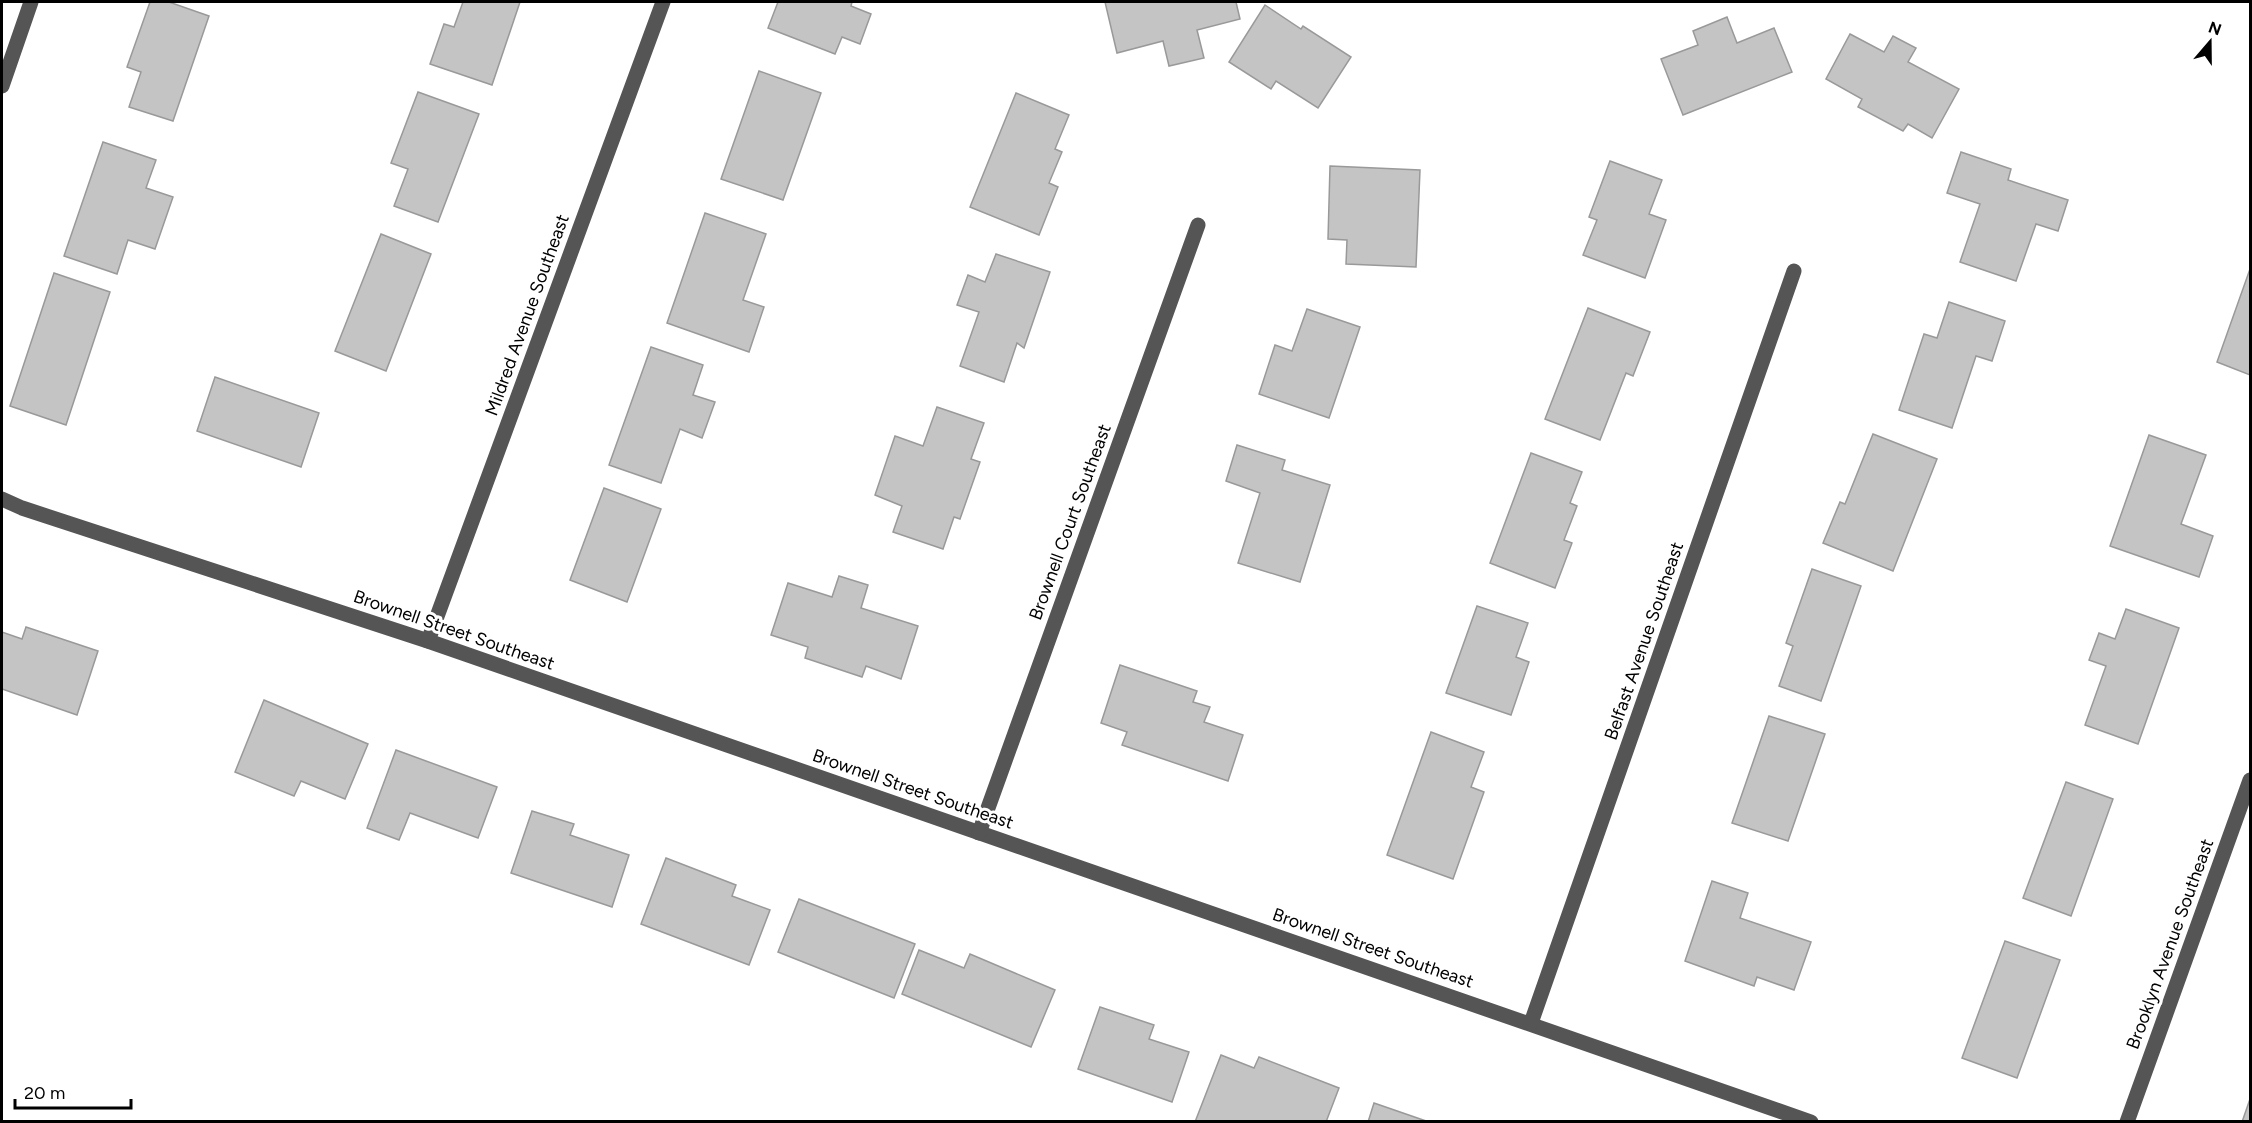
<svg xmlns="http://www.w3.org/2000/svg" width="2252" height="1123" font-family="Figtree,sans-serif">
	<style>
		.building { fill: #c4c4c4; stroke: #999; stroke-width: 1.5 }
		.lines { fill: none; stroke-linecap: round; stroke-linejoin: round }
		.minor { stroke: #555; stroke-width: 15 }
		.labels { text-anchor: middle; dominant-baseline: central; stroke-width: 6; stroke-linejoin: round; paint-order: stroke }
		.street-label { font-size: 18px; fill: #000; stroke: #fff }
	</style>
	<rect width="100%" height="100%" fill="#fff"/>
	<g class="building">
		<polygon points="150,2 169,2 209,16 173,121 129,107 141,72 127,67"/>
		<polygon points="463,2 520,2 492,85 430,64 444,24 454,27"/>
		<polygon points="778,2 852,2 851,6 871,14 860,44 842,37 835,54 768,28"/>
		<polygon points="1105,2 1236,2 1240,19 1197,30 1204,58 1169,66 1163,41 1117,53"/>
		<polygon points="1265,5 1301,29 1303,26 1351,57 1318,108 1276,81 1271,89 1229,62"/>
		<polygon points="1727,17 1737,43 1774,28 1792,72 1683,115 1661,59 1698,45 1693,31"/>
		<polygon points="1850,34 1884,52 1893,36 1916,48 1908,62 1959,89 1932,138 1908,124 1903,131 1858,107 1862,99 1826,79"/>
		<polygon points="759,71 821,93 783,200 721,179"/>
		<polygon points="418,92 479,114 438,222 394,206 408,169 391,163"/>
		<polygon points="1016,93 1069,115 1055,149 1062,152 1049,183 1058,187 1039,235 970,207"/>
		<polygon points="103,142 156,160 146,188 173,197 155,249 128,240 117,274 64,256"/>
		<polygon points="1961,152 2011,169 2008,180 2068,200 2058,231 2036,224 2016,281 1960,262 1980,204 1947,193"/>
		<polygon points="1610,161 1662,180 1649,214 1666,220 1645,278 1583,255 1597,220 1589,217"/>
		<polygon points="1330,166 1420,170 1416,267 1346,264 1347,240 1328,239"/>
		<polygon points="705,213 766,234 743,300 764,307 749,352 667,323"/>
		<polygon points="381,234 431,254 386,371 335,351"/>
		<polygon points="996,254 1050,272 1024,348 1017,343 1004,382 960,366 979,312 957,305 968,275 985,282"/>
		<polygon points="2250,269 2250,375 2217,362"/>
		<polygon points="54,273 110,292 66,425 10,406"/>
		<polygon points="1949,302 2005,321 1992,361 1976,356 1952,428 1899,410 1924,334 1937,338"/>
		<polygon points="1588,308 1650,332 1633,376 1626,373 1600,440 1545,419"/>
		<polygon points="1307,309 1360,327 1329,418 1259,394 1275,345 1292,351"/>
		<polygon points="651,347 703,365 693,395 715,402 702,438 680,429 661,483 609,465"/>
		<polygon points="215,377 319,413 301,467 197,431"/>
		<polygon points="937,407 984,423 971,459 980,462 960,519 954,517 943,549 893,532 902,506 875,495 895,436 923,446"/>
		<polygon points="1873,434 1937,459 1893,571 1823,543 1840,502 1845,504"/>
		<polygon points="2149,435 2206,455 2181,524 2213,536 2199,577 2110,546"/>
		<polygon points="1237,445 1285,460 1282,470 1330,485 1300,582 1238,563 1260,493 1226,481"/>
		<polygon points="1531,453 1582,472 1570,503 1577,506 1564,540 1572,543 1555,588 1490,563"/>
		<polygon points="604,488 661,509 627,602 570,580"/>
		<polygon points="1812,569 1861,586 1821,701 1779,686 1793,646 1786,643"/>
		<polygon points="839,576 868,585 861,608 918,626 901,679 866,666 862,677 805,658 808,647 771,635 788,583 832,597"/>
		<polygon points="1477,606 1528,623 1516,657 1529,662 1511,715 1446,693"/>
		<polygon points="2126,609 2179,628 2138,744 2085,725 2106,666 2089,660 2099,633 2115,639"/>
		<polygon points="26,627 98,651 77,715 2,689 2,632 22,639"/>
		<polygon points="1120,665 1197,691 1193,702 1210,707 1204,722 1243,735 1228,781 1122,745 1127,732 1101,723"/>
		<polygon points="264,700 368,744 345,799 301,781 294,796 235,772"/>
		<polygon points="1769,716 1825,734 1788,841 1732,823"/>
		<polygon points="1431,732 1484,752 1471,787 1484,792 1453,879 1387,855"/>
		<polygon points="396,750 497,787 478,838 410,813 399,840 367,828"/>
		<polygon points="2066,782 2113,799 2071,916 2023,898"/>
		<polygon points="532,811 574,824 570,835 629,855 612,907 511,873"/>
		<polygon points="666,858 736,885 732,896 770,910 749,965 641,924"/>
		<polygon points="1712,881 1748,893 1740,918 1811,942 1794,990 1757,977 1754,986 1685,961"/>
		<polygon points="799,899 915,944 894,998 778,952"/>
		<polygon points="2005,941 2060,960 2017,1078 1962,1058"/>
		<polygon points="919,950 964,968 970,954 1055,990 1031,1047 902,994"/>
		<polygon points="1100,1007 1154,1025 1149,1039 1189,1052 1172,1102 1078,1069"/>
		<polygon points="1221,1055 1254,1068 1259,1057 1339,1088 1326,1122 1195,1122"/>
		<polygon points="2250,1099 2250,1122 2242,1122"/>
		<polygon points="1374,1103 1429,1122 1368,1122"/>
	</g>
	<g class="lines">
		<g class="minor">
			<polyline points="2,86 31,2"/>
			<polyline points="2,499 22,508 428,641 1811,1122"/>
			<polyline points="428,641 663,2"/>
			<polyline points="979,833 1198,225"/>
			<polyline points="1531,1023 1794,271"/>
			<polyline points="2127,1122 2250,780"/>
		</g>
	</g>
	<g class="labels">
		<g class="street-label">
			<text transform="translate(527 315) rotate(-70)">Mildred Avenue Southeast</text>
			<text transform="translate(1070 522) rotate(-70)">Brownell Court Southeast</text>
			<text transform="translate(454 630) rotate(19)">Brownell Street Southeast</text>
			<text transform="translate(1644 641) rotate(-71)">Belfast Avenue Southeast</text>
			<text transform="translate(913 789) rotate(19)">Brownell Street Southeast</text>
			<text transform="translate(2170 944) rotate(-70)">Brooklyn Avenue Southeast</text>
			<text transform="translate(1373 948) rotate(19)">Brownell Street Southeast</text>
		</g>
	</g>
	<rect width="2252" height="1123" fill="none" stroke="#000000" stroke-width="6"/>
	<g transform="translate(2210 42) rotate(20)" stroke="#ffffff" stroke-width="4.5" paint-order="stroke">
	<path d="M0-4.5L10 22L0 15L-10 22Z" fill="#000000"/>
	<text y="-9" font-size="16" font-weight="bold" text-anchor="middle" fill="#000000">N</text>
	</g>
	<path d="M15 1099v9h116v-9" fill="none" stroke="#000000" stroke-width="3"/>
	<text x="24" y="1099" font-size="18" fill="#000000" stroke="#ffffff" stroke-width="4.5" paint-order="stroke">20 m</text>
</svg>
